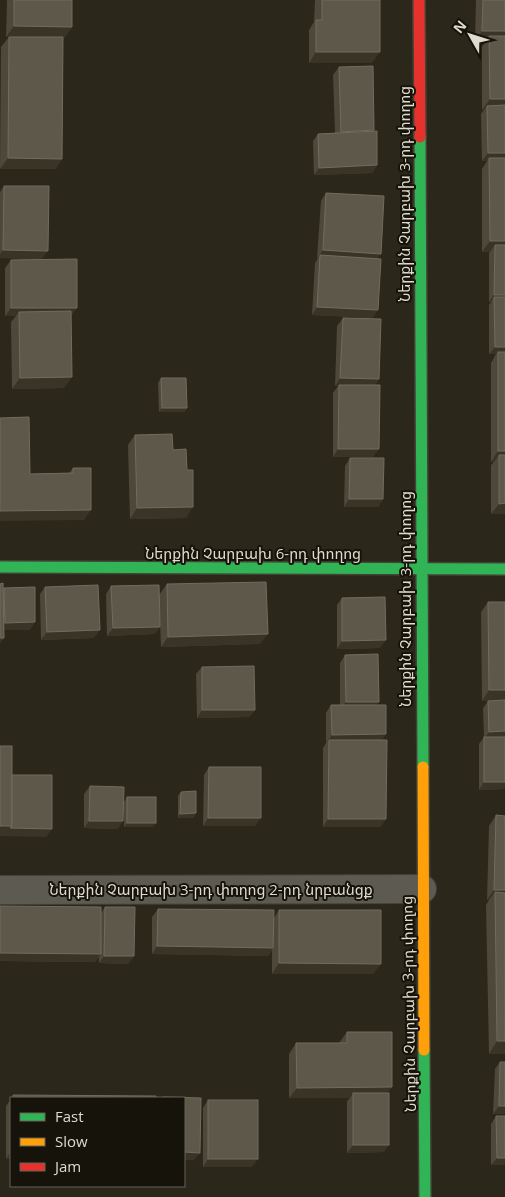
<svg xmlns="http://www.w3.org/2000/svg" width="505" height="1197" font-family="'Open Sans','Noto Sans Armenian',sans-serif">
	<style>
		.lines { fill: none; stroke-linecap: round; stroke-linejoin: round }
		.street-casing { stroke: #444137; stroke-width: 30 }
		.fast-casing { stroke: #444137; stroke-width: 14 }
		.slow-casing { stroke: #444137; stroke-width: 14 }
		.jam-casing { stroke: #444137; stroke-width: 14 }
		.street { stroke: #5d5a51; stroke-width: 28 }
		.fast { stroke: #30b455; stroke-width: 11 }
		.slow { stroke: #ff9f0a; stroke-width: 11 }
		.jam { stroke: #e5322d; stroke-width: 11 }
		.wall { fill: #4d4839 }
		.shaded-wall { fill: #393426 }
		.building { fill: #5d5849; stroke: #716c5e }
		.labels { text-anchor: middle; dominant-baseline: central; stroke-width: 4; stroke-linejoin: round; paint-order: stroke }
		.street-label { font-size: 15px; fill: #dfdbce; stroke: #16130a }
	</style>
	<rect width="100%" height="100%" fill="#2b271a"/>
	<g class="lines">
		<g class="street-casing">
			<polyline id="street" points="0,890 422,889"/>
		</g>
		<g class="fast-casing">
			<g id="fast">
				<polyline points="420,137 423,767"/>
				<polyline points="0,567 505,569"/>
				<polyline points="424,1050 425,1197"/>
			</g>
		</g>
		<g class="slow-casing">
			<polyline id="slow" points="423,767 424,1050"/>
		</g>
		<g class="jam-casing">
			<polyline id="jam" points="419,0 420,137"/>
		</g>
		<use href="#street" class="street"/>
		<use href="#fast" class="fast"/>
		<use href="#slow" class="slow"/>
		<use href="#jam" class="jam"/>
	</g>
	<g class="wall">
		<polygon points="7,0 72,0 72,27 64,38 63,38 62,159 55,169 0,169 1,47 9,37 6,37"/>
		<polygon points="315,0 380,0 372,63 309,63 309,30 314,22"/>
		<polygon points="476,0 505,0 505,514 491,514 491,465 494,462 491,462 491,363 496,354 489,354 489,305 491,302 489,302 489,253 490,252 482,252 482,169 487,161 482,161 481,114 484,110 482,110 482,47 486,41 475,41"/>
		<polygon points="339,67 374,130 374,131 377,165 372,173 314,175 313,141 318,134 335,133 333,75"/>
		<polygon points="4,186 42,259 0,258 0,192"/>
		<polygon points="326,193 377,258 373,318 312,315 315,263 318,258 317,258 321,201"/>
		<polygon points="11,260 72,315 71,315 64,388 12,389 11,322 16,316 5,316 5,268"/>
		<polygon points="343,318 379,379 375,385 373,457 333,457 333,393 338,386 335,386 337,326"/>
		<polygon points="161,378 187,408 184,412 159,412 158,383"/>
		<polygon points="135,435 173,450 187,470 186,518 130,519 128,445"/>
		<polygon points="350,458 383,499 378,507 344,507 345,466"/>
		<polygon points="73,468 84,520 30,474 69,473"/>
		<polygon points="0,584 3,590 4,588 30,630 4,630 4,638 0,643"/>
		<polygon points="167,584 260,644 161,647 159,595"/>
		<polygon points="111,586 155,634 107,636 106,594"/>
		<polygon points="45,587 94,638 41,640 40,594"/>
		<polygon points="342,598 380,648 337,649 337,605"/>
		<polygon points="488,602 505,789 479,790 479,744 484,737 483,708 488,701 482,701 481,612"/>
		<polygon points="345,655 376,705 382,740 381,827 323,827 323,748 326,743 326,713 331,705 340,705 340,663"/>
		<polygon points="202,667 255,710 249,717 197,718 196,674"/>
		<polygon points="209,767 255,826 203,826 204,775"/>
		<polygon points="90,786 118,829 84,828 84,794"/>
		<polygon points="181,792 196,813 193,818 178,818 178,796"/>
		<polygon points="127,797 153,827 124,827 124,802"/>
		<polygon points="496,815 505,816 505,1054 489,1054 486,905 489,900 487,900 489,826"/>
		<polygon points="0,906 101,913 105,907 134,956 128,964 99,963 99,957 95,962 0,961"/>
		<polygon points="158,909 274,918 279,910 373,974 272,974 272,950 268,956 152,954 152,917"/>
		<polygon points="347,1032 387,1093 384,1152 347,1153 347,1101 350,1098 289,1098 289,1054 296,1043 339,1043"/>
		<polygon points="500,1062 505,1062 505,1114 493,1114 495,1069"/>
		<polygon points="11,1099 11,1159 6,1159 6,1106"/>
		<polygon points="208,1100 252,1167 203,1167 203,1108"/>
		<polygon points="496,1116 505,1165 491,1165 491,1124"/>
	</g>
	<g class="shaded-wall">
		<polygon points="14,26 72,27 64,38 6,37"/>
		<polygon points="482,31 505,31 505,42 489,36 486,41 475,41"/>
		<polygon points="316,52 380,52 372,63 309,63"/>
		<polygon points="490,99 505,99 505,109 487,106 484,110 482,110"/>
		<polygon points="374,130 369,138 335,139 341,132"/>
		<polygon points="488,153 505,153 505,161 489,158 487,161 482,161"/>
		<polygon points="8,158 62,159 55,169 0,169"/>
		<polygon points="377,165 372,173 314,175 319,168"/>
		<polygon points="490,241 505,241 505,251 495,245 490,252 482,252"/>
		<polygon points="3,250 48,251 42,259 0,258 0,254"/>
		<polygon points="323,250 381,254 375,261 320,255 317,258"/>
		<polygon points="494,295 505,295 505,302 494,297 491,302 489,302"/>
		<polygon points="317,307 378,310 373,318 312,315"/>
		<polygon points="11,308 77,308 72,315 19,316 19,312 16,316 5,316"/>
		<polygon points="495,347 505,347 505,354 498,352 496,354 489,354"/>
		<polygon points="72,377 64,388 12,389 20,378"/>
		<polygon points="340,378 379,379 374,387 335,386"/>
		<polygon points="162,408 187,408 184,412 159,412"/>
		<polygon points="338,449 379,449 373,457 333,457"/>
		<polygon points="498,451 505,451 505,462 499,455 494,462 491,462"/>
		<polygon points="349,499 383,499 378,507 344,507"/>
		<polygon points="505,503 505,514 491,514 499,504"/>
		<polygon points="193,507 186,518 130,519 137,508"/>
		<polygon points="91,510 84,520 0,521 0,511"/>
		<polygon points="35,622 30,630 0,630 5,623"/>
		<polygon points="160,627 155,634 107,636 113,628"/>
		<polygon points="100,630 94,638 41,640 47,632"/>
		<polygon points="268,634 260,644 161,647 168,637"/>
		<polygon points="0,638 4,638 0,643"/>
		<polygon points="386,640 380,648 337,649 342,641"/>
		<polygon points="489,690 505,690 505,701 482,701"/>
		<polygon points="346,702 379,702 373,709 340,710"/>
		<polygon points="202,710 255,710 249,717 197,718"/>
		<polygon points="505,731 505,739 484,739 489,732"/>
		<polygon points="386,734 381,742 329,740 326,743 332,735"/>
		<polygon points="484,782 505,782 505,789 479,790"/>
		<polygon points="196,813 193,818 178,818 180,814"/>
		<polygon points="208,818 261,818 255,826 203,826"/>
		<polygon points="328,819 386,819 381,827 323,827"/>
		<polygon points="89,821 123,821 118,829 84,828"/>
		<polygon points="127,823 156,823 153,827 124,827"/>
		<polygon points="0,826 12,826 52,829 46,837 0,836"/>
		<polygon points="494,890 505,890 505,901 495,892 489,900 487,900"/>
		<polygon points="157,946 273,948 268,956 152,954"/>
		<polygon points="0,953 101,954 95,962 0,961"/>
		<polygon points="104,956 134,956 128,964 99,963"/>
		<polygon points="279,963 381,964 373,974 272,974"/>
		<polygon points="497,1041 505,1041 505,1054 489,1054"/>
		<polygon points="392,1087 384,1097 353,1093 350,1098 289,1098 297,1088"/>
		<polygon points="499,1106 505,1106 505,1114 493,1114"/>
		<polygon points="353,1145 389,1145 384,1152 347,1153"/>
		<polygon points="11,1151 11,1159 6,1159"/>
		<polygon points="184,1152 200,1153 194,1160 184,1160"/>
		<polygon points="497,1158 505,1158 505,1165 491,1165"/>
		<polygon points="208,1159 258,1159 252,1167 203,1167"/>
	</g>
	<g class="building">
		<polygon points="14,0 72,0 72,27 14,26"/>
		<polygon points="322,0 380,0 380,52 316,52 316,20 322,20"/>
		<polygon points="483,0 505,0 505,31 482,31"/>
		<polygon points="489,36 505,36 505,99 490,99"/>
		<polygon points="9,37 63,37 62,159 8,158"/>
		<polygon points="373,66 374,130 341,132 339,67"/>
		<polygon points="505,105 505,153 488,153 487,106"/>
		<polygon points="377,131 377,165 319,168 318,134"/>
		<polygon points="489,158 505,158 505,241 490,241"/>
		<polygon points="4,186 49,186 48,251 3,250"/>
		<polygon points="326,193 384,196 381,254 323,250"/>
		<polygon points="495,245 505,245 505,295 494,295"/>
		<polygon points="320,255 381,259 378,310 317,307"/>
		<polygon points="77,259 77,308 11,308 11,260"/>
		<polygon points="494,297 505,297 505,347 495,347"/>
		<polygon points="71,311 72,377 20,378 19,312"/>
		<polygon points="343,318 381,319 379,379 340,378"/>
		<rect x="498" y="352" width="7" height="99"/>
		<polygon points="161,378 186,378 187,408 162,408"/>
		<polygon points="339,385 380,385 379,449 338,449"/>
		<polygon points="29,417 30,474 73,473 73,468 91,468 91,510 0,511 0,418"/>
		<polygon points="172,434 173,450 186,449 187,470 193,470 193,507 137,508 135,435"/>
		<polygon points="499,455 505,455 505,503 499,504"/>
		<polygon points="350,458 384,458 383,499 349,499"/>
		<polygon points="266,582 268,634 168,637 167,584"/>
		<polygon points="3,583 4,638 0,638 0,584"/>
		<polygon points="98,585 100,630 47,632 45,587"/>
		<polygon points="159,585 160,627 113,628 111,586"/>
		<polygon points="35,587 35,622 5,623 4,588"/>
		<polygon points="385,597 386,640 342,641 342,598"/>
		<polygon points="488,602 505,602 505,690 489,690"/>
		<polygon points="378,654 379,702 346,702 345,655"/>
		<polygon points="254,666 255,710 202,710 202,667"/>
		<polygon points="505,700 505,731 489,732 488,701"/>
		<polygon points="331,705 386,705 386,734 332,735"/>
		<rect x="484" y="737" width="21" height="45"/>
		<polygon points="329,740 387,740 386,819 328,819"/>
		<rect x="0" y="746" width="12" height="80"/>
		<polygon points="209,767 261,767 261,818 208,818"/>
		<polygon points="12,775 52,775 52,829 10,828 12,826"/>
		<polygon points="90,786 124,787 123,821 89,821"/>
		<polygon points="196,791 196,813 180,814 181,792"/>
		<rect x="127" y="797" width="29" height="26"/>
		<polygon points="496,815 505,816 505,890 494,890"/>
		<polygon points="495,892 505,893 505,1041 497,1041"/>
		<polygon points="0,906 101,907 101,954 0,953"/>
		<polygon points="105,907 135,907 134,956 104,956"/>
		<polygon points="158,909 274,910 273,948 157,946"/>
		<polygon points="279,910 381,910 381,964 279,963"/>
		<polygon points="347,1032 392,1032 392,1087 297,1088 296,1043 347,1043"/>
		<polygon points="500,1062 505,1062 505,1106 499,1106"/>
		<rect x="353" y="1093" width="36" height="52"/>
		<polygon points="13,1095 156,1096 156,1098 13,1098"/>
		<polygon points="163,1097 201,1098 200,1153 184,1152 184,1098 162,1098"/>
		<rect x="208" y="1100" width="50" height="59"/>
		<polygon points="496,1116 505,1116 505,1158 497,1158"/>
	</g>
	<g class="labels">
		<g class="street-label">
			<text transform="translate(404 194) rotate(-90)">Ներքին Չարբախ 3-րդ փողոց</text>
			<text x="253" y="553">Ներքին Չարբախ 6-րդ փողոց</text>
			<text transform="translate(405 599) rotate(-90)">Ներքին Չարբախ 3-րդ փողոց</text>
			<text x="211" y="889">Ներքին Չարբախ 3-րդ փողոց 2-րդ նրբանցք</text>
			<text transform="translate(408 1004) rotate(-91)">Ներքին Չարբախ 3-րդ փողոց</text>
		</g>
	</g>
	<rect x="10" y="1097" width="175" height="90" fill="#16130a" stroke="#666358"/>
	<rect x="20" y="1113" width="25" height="8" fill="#30b455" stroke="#666358"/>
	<text x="55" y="1122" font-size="15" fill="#dfdbce">Fast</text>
	<rect x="20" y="1138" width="25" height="8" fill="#ff9f0a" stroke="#666358"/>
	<text x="55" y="1147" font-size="15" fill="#dfdbce">Slow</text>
	<rect x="20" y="1163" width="25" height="8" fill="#e5322d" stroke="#666358"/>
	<text x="55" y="1172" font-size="15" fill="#dfdbce">Jam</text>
	<g transform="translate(470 35) rotate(309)" stroke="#16130a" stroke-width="4" paint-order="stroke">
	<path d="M0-4L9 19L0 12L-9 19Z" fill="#dfdbce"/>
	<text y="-8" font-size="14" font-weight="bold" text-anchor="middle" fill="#dfdbce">N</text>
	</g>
</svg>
